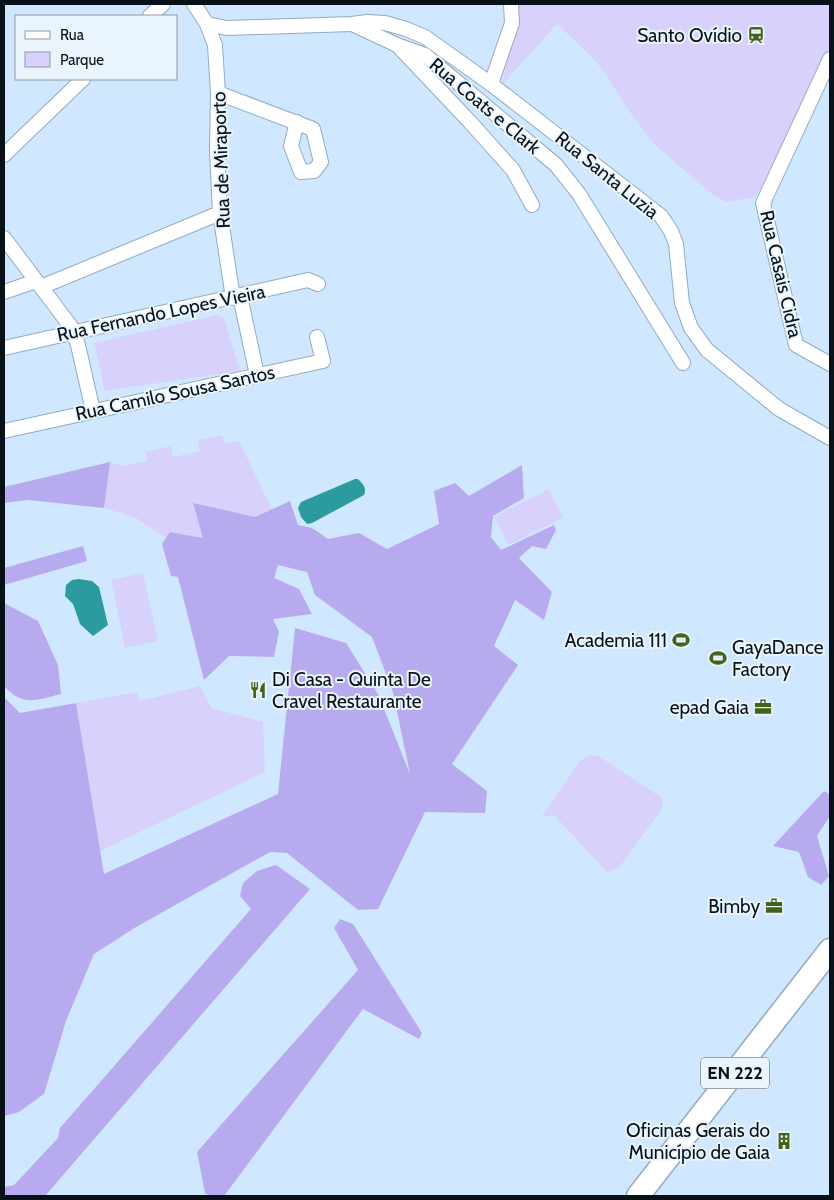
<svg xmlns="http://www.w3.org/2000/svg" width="834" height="1200" font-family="Cabin,sans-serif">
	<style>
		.green { fill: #d8d1fc }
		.forest { fill: #b8aaee }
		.water { fill: #2b9ba0 }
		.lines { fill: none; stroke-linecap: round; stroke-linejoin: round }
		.minor-casing { stroke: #93aabf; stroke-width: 16 }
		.primary-casing { stroke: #93aabf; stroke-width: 25 }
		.minor { stroke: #fff; stroke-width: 14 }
		.primary { stroke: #fff; stroke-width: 22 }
		.labels { text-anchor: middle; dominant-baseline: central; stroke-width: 4; stroke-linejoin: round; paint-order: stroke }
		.shield { fill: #eaf4fd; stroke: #4c545d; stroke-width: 1 }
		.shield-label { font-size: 18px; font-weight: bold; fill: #081018 }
		.poi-label { font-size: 19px; fill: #081018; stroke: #eaf4fd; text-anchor: end }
		.street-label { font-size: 19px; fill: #081018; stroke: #eaf4fd }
	</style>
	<rect width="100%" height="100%" fill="#d0e8ff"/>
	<g class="green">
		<polygon points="520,4 830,4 830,48 762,188 754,197 727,202 713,195 654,144 624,104 605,73 593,58 557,24 502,85"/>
		<polygon points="217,315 224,318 240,371 105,391 94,343"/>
		<polygon points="222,435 225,444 239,441 272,509 255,517 193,504 204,538 170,532 166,538 136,518 104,508 110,462 123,466 147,461 145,452 171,446 173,457 200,451 198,440"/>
		<polygon points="549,489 563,518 508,545 494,517"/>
		<polygon points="143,573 158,641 125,648 111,580"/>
		<polygon points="200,686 211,708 263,722 265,772 100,851 76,703 137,692 139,701"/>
		<polygon points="597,755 662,798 663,807 619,868 607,872 555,816 542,816 580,761 588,756"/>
	</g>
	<g class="forest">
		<polygon points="110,462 104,508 28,500 4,503 4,487"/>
		<polygon points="522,465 524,498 493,516 491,537 501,550 554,525 556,530 546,549 532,546 519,558 552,592 544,620 515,600 494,646 518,665 452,764 487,791 485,813 425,812 378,909 358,910 287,853 270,852 136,927 94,954 66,1021 44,1094 19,1112 4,1116 4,697 20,713 76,703 104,874 278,794 295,628 346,643 378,694 410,774 393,692 372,637 315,595 307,572 278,565 274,578 299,589 312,614 273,619 279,632 274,657 229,656 204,680 178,577 171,576 162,544 170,532 203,538 193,503 255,517 290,501 298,525 312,528 328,539 359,533 387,549 439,524 434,491 455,483 469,496"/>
		<polygon points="83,546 87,561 4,585 4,568"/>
		<path d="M4 603 38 621 58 665 61 694C36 700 23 707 4 686Z"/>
		<polygon points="824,791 830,795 830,816 817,836 829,876 821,885 808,877 799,852 773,846"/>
		<polygon points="276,865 310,889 45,1196 4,1196 4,1187 14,1185 58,1138 60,1128 251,909 240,896 243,883 257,871"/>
		<polygon points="340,919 353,924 422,1033 419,1039 363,1009 224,1196 210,1196 205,1193 197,1152 358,970 334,928"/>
	</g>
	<g class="water">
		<path d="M355 479H358C363 484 367 488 364 495L312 523 307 524 301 517 298 508 301 502Z"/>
		<polygon points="79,579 92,581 99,587 108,625 93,636 80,624 73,604 65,596 66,585 72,580"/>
	</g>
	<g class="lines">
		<g class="minor-casing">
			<g id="minor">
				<polyline points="194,4 207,24 215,45 218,93 217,151 220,213 233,298"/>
				<polyline points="150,16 163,4"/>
				<polyline points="207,24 227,28 352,24 367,22 385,23 406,29 425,37 491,84 661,216 671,231 676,244 682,303 691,328 707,350 779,409 830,438"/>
				<polyline points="352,24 397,45 425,55 556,165 579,194 683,363"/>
				<polyline points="399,47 470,122 513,170 532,205"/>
				<polyline points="830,59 763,203 796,345 830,364"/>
				<polyline points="491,84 512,23 511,4"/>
				<polyline points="218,93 313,129 321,162 314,171 301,172 291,146 297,122"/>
				<polyline points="4,155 83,79"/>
				<polyline points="4,238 72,328 78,345 93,411"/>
				<polyline points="41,287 220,213"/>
				<polyline points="4,292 36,281"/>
				<polyline points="240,296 257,375"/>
				<polyline points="4,348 308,280 318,284"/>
				<polyline points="4,431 323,361 317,337"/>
			</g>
		</g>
		<g class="primary-casing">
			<polyline id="primary" points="638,1196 830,950"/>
		</g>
		<use href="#minor" class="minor"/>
		<use href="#primary" class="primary"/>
	</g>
	<defs>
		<g id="station-bare" transform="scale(1.35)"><path d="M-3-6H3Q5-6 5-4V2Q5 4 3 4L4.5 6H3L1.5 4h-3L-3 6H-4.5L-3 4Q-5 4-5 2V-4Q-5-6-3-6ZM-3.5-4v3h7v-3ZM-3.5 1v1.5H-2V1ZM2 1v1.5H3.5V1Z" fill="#436318" stroke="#eaf4fd" stroke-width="2.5" paint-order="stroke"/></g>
		<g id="stadium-bare" transform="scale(1.35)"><path d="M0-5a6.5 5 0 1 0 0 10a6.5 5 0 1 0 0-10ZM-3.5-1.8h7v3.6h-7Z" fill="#436318" stroke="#eaf4fd" stroke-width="2.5" paint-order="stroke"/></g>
		<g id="restaurant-bare" transform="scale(1.35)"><path d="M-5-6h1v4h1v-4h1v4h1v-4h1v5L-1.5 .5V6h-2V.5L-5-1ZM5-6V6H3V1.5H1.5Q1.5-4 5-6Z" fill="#436318" stroke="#eaf4fd" stroke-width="2.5" paint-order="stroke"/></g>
		<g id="office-bare" transform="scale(1.35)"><path d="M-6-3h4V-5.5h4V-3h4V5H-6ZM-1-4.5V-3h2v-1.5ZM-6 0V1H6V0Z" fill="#436318" stroke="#eaf4fd" stroke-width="2.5" paint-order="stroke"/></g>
		<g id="building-bare" transform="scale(1.35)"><path d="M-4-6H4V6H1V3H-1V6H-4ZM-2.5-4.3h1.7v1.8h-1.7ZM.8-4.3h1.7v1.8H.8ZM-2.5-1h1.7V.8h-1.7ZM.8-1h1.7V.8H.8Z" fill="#436318" stroke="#eaf4fd" stroke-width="2.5" paint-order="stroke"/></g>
	</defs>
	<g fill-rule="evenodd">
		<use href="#station-bare" x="756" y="35"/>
		<use href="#stadium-bare" x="681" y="640"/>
		<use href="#stadium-bare" x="718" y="658"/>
		<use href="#restaurant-bare" x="258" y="690"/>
		<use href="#office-bare" x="763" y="707"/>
		<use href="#office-bare" x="774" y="906"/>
		<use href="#building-bare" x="784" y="1141"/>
	</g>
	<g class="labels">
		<rect class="shield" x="701" y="1057.5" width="68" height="31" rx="4"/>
		<g class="shield-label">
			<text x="735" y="1073">EN 222</text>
		</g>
		<g class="poi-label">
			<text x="742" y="35">Santo Ovídio</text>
			<text x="667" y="640">Academia 111</text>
			<text x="732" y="647" text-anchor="start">GayaDance<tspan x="732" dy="22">Factory</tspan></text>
			<text x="272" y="679" text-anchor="start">Di Casa - Quinta De<tspan x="272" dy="22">Cravel Restaurante</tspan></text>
			<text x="749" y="707">epad Gaia</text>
			<text x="760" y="906">Bimby</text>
			<text x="770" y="1130">Oficinas Gerais do<tspan x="770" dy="22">Município de Gaia</tspan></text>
		</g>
		<g class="street-label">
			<text transform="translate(485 106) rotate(40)">Rua Coats e Clark</text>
			<text transform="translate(221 160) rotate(-92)">Rua de Miraporto</text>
			<text transform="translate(607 175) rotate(39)">Rua Santa Luzia</text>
			<text transform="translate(781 274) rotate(77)">Rua Casais Cidra</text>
			<text transform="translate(161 313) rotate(-12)">Rua Fernando Lopes Vieira</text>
			<text transform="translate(175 393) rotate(-12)">Rua Camilo Sousa Santos</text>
		</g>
	</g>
	<rect width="834" height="1200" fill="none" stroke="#081018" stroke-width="10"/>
	<rect x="15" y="15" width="162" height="65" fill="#eaf4fd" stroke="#9099a1"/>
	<rect x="25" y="31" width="25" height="8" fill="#ffffff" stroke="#9099a1"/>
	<text x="60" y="40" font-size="15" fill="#081018">Rua</text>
	<rect x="25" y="52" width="25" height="15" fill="#d8d1fc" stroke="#9099a1"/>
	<text x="60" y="65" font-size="15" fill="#081018">Parque</text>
</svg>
